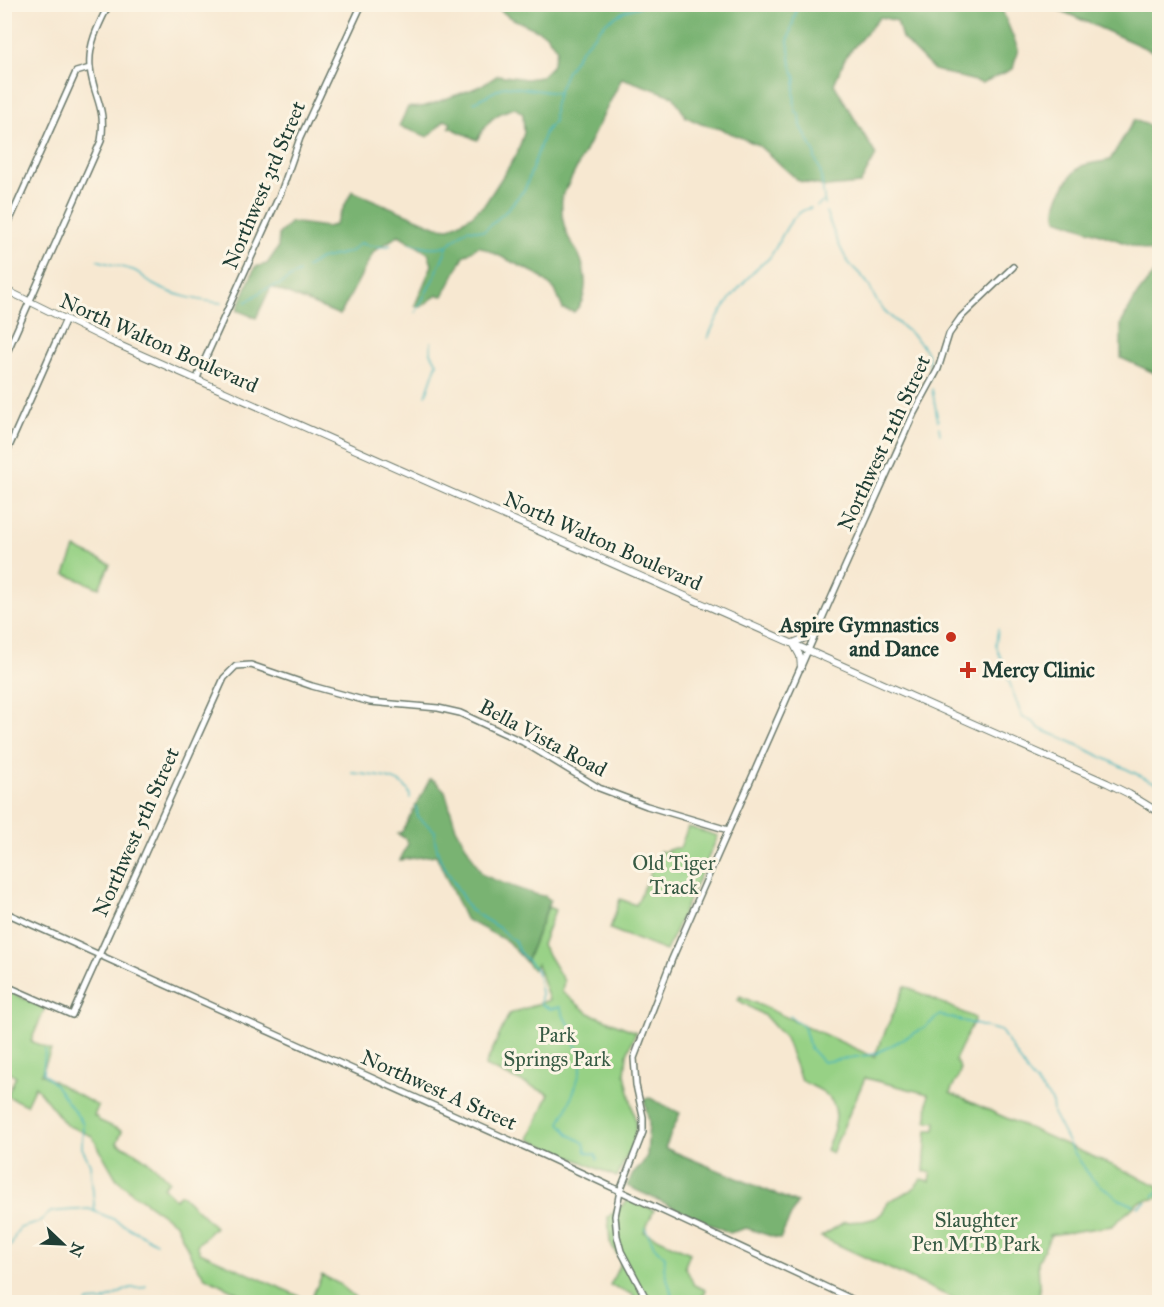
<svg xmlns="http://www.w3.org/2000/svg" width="1164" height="1307" font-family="'IM FELL Great Primer',serif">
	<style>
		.green { fill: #97d185; stroke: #5b875c; stroke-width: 1.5 }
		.forest { fill: #79b372; stroke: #4c7853; stroke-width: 1.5 }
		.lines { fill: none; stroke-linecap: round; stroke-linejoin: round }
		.stream { stroke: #45b5bc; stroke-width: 1.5 }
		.secondary-casing { stroke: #6b796b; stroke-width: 8 }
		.primary-casing { stroke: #6b796b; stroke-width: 8 }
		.secondary { stroke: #fff; stroke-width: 5 }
		.primary { stroke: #fff; stroke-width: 6 }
		.poi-dot { fill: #c8321e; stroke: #fcf5e5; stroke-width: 2 }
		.labels { text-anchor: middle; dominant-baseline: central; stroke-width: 6; stroke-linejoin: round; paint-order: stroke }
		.street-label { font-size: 21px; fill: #1f3d34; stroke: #fcf5e5 }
		.poi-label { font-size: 21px; font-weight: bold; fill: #1f3d34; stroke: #fcf5e5; text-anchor: end }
		.park-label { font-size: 21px; fill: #375b44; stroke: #fcf5e5 }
	</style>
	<rect width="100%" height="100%" fill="#fcf5e5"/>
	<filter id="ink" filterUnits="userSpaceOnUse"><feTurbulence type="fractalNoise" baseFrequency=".0167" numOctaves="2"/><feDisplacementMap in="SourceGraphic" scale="12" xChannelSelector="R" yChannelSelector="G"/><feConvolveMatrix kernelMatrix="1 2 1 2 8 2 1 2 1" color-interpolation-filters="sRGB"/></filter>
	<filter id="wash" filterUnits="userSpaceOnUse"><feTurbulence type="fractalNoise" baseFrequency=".008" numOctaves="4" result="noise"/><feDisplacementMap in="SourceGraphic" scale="24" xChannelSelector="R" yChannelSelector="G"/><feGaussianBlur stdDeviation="1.35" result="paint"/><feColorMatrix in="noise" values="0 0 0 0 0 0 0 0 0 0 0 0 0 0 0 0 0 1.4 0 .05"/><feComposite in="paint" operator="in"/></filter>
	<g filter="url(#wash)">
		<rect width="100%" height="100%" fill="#f7e8d1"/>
		<g class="green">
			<polygon points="75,548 110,564 99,588 65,574"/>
			<polygon points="688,827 718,836 666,951 610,929 620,899 636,905 660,851 663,852 674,848 680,848"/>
			<polygon points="548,907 555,910 542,945 564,981 562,992 589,1013 636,1032 627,1054 625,1074 636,1123 635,1138 617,1177 529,1139 549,1094 485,1066 509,1014 549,1000 537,964 533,970 526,962"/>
			<path d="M905 986 975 1018 955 1060C967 1073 954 1080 950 1093L1159 1186V1198L1139 1202 1112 1226 1049 1235 1050 1237 1038 1262 1040 1302H961L821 1237 844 1222 864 1221 876 1218 882 1213 889 1201 912 1190 921 1179 930 1181 931 1173 924 1171 927 1130H935L936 1122 927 1121 928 1094 865 1078 832 1153 826 1150C834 1131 845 1108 823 1092 816 1087 808 1085 801 1080L785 1038 765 1016 738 1000 740 996 874 1057Z"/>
			<path d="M5 990 45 1008 31 1041 51 1050 41 1074 98 1106 94 1116 98 1118V1120L122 1131 117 1143C142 1155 150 1161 169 1181L163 1187 175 1199 181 1194 215 1227 197 1245 200 1252 310 1301 322 1275 339 1284 357 1299 355 1302H256L205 1277 194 1262 176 1224 131 1192 116 1178 92 1136 66 1125 35 1086 26 1105 7 1096 16 1076 5 1070Z"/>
			<polygon points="630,1199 654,1210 644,1232 690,1253 685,1266 694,1285 706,1290 701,1300 702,1302 631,1302 634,1295 610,1285 621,1262 610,1242 608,1217"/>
		</g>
		<g class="forest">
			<path d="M500 5H1000L1018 49 1013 69 982 83 934 70 902 38 897 21 880 17 846 56 834 84 876 155 860 184 827 187 799 181 758 145 721 129 701 124 686 117 673 96 622 78 562 197C561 210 562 222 567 234 570 242 575 248 579 255 587 273 589 299 574 312L563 309 555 290 537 274 479 246 464 256 443 296 437 295 421 307 415 305 432 265 428 253 399 235 374 251 340 315 271 287 256 318 237 310 255 267 267 264 278 248 279 234 291 222 326 227 335 225 352 191 437 227 450 228 471 216 485 204 517 154 524 133 523 114 515 108C493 114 488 121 477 140L449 127 451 123 445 120 428 137 399 126 408 107C422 109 432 104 445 99 466 91 479 89 498 75L526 79 541 77 552 66 557 49 546 34 509 17 500 10Z"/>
			<polygon points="1049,5 1159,5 1159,54 1057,9"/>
			<path d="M1134 120 1159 129V375L1121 358V324L1137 295 1156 270 1154 253 1057 219C1052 204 1068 174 1082 166 1090 163 1102 162 1110 160Z"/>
			<path d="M430 779 435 781 445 791 456 828 482 874C488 878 539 897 545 896L550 900 526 962 507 941 465 919 436 855 400 860 408 844 406 839 398 834 402 832Z"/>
			<polygon points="650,1098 680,1113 665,1148 797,1203 780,1239 746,1228 730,1233 627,1186 633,1173 642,1164 647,1156 649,1122 644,1099"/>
		</g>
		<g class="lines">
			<g class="stream">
				<polyline points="798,4 788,41 791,65 796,79 794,90 795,110 800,116 801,126 815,153 815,159 820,169 825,205"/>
				<polyline points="474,102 505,86 558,93"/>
				<polyline points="817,206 823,202"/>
				<path d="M826 212C832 228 839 249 849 263 855 270 863 276 868 284 872 290 874 298 879 304 899 332 937 338 929 380"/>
				<path d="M410 243C423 246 434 250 447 245"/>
				<path d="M97 260C109 264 121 267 133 270 141 273 146 280 152 284 171 295 200 301 221 303"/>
				<path d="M306 268 320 259 350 252 360 243C370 246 382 249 391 245"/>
				<polyline points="246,302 265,289 279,285 299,272"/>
				<polyline points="416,312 435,276 448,245 467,229 484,231 505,212 525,189 545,132 554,121 554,107 558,93 566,73 580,51 606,22 625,11 647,4"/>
				<path d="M708 338C719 309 738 288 759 266 763 263 767 261 770 257 781 242 789 211 811 208"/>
				<polyline points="932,389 938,421"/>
				<polyline points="426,395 437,363 431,353 431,342"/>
				<polyline points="939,427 940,434"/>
				<polyline points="998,629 996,645 1022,717 1033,722 1040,729 1067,740 1151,781 1160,783"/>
				<path d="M352 773C368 775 410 776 410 798"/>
				<path d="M416 807 418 817 435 831V841L440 859 470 910 499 928 515 942 519 952 537 970 541 993V1004L550 1009 560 1007 565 1019 574 1030C570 1040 575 1046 582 1052 584 1070 569 1106 560 1123L570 1135 584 1143 586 1152 596 1155 597 1160"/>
				<polyline points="790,1016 804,1027 810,1048 823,1062 875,1054 924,1028 940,1015 1001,1031 1030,1076 1052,1101 1053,1113 1070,1146 1091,1178 1119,1199 1133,1205"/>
				<polyline points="45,1050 43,1073 55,1085 83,1123 82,1148 90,1164 95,1212"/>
				<polyline points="1153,1196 1160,1190"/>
				<polyline points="1138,1207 1146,1202"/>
				<polyline points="645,1228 654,1246 665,1257 664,1268 674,1302"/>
				<polyline points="4,1253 12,1244 16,1233 20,1228 37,1223 51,1212 60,1211 89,1209 113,1219 156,1243"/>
				<polyline points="87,1302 103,1301 130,1288 140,1288 146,1286"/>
			</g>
		</g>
	</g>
	<g filter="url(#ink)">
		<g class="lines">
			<g class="secondary-casing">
				<g id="secondary">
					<polyline points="4,233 76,72 90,68"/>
					<path d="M4 359 101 141C107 107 93 97 90 67 88 44 99 24 109 4"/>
					<polyline points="197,379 200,370 281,192 300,138 362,4"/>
					<polyline points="4,458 66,319"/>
					<polyline points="4,912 543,1155 858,1302"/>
					<polyline points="4,985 72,1015 224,678 236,666 251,665 312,686 370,702 438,708 460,713 523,742 599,788 647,806 728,830"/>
					<polyline points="648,1302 621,1251 617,1236 615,1216 620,1191 643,1132 643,1117 636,1085 634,1058 672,959 699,897 844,569 914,413 938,369 949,334 961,317 1013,267"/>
				</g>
			</g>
			<g class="primary-casing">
				<g id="primary">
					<polyline points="4,289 110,341 1107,783 1129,794 1160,813"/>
					<polyline points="801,668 800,656 793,643 815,634"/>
				</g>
			</g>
			<use href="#secondary" class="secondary"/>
			<use href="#primary" class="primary"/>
		</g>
	</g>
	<g class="poi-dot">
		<circle cx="951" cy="637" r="6"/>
		<path d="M965 661h6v6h6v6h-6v6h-6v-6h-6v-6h6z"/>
	</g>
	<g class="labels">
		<g class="street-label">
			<text transform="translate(264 185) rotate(-67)">Northwest 3rd Street</text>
			<text transform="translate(159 343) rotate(24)">North Walton Boulevard</text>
			<text transform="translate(884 443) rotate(-65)">Northwest 12th Street</text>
			<text transform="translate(603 541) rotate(24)">North Walton Boulevard</text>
			<text transform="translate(543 738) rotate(28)">Bella Vista Road</text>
			<text transform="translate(136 832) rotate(-66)">Northwest 5th Street</text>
			<text transform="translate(439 1090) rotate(24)">Northwest A Street</text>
		</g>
		<g class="poi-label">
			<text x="939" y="625">Aspire Gymnastics<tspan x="939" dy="24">and Dance</tspan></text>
			<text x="982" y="670" text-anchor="start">Mercy Clinic</text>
		</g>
		<g class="park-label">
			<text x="674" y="863">Old Tiger<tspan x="674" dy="24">Track</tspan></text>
			<text x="557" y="1035">Park<tspan x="557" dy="24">Springs Park</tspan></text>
			<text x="976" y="1220">Slaughter<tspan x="976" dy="24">Pen MTB Park</tspan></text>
		</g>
	</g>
	<rect width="1164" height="1307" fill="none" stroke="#fcf5e5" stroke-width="24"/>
	<g transform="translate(63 1244) rotate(113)" stroke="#fcf5e5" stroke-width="4.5" paint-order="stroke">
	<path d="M0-4.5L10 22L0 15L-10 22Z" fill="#1f3d34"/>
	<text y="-9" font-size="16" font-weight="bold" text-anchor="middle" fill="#1f3d34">N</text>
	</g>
</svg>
